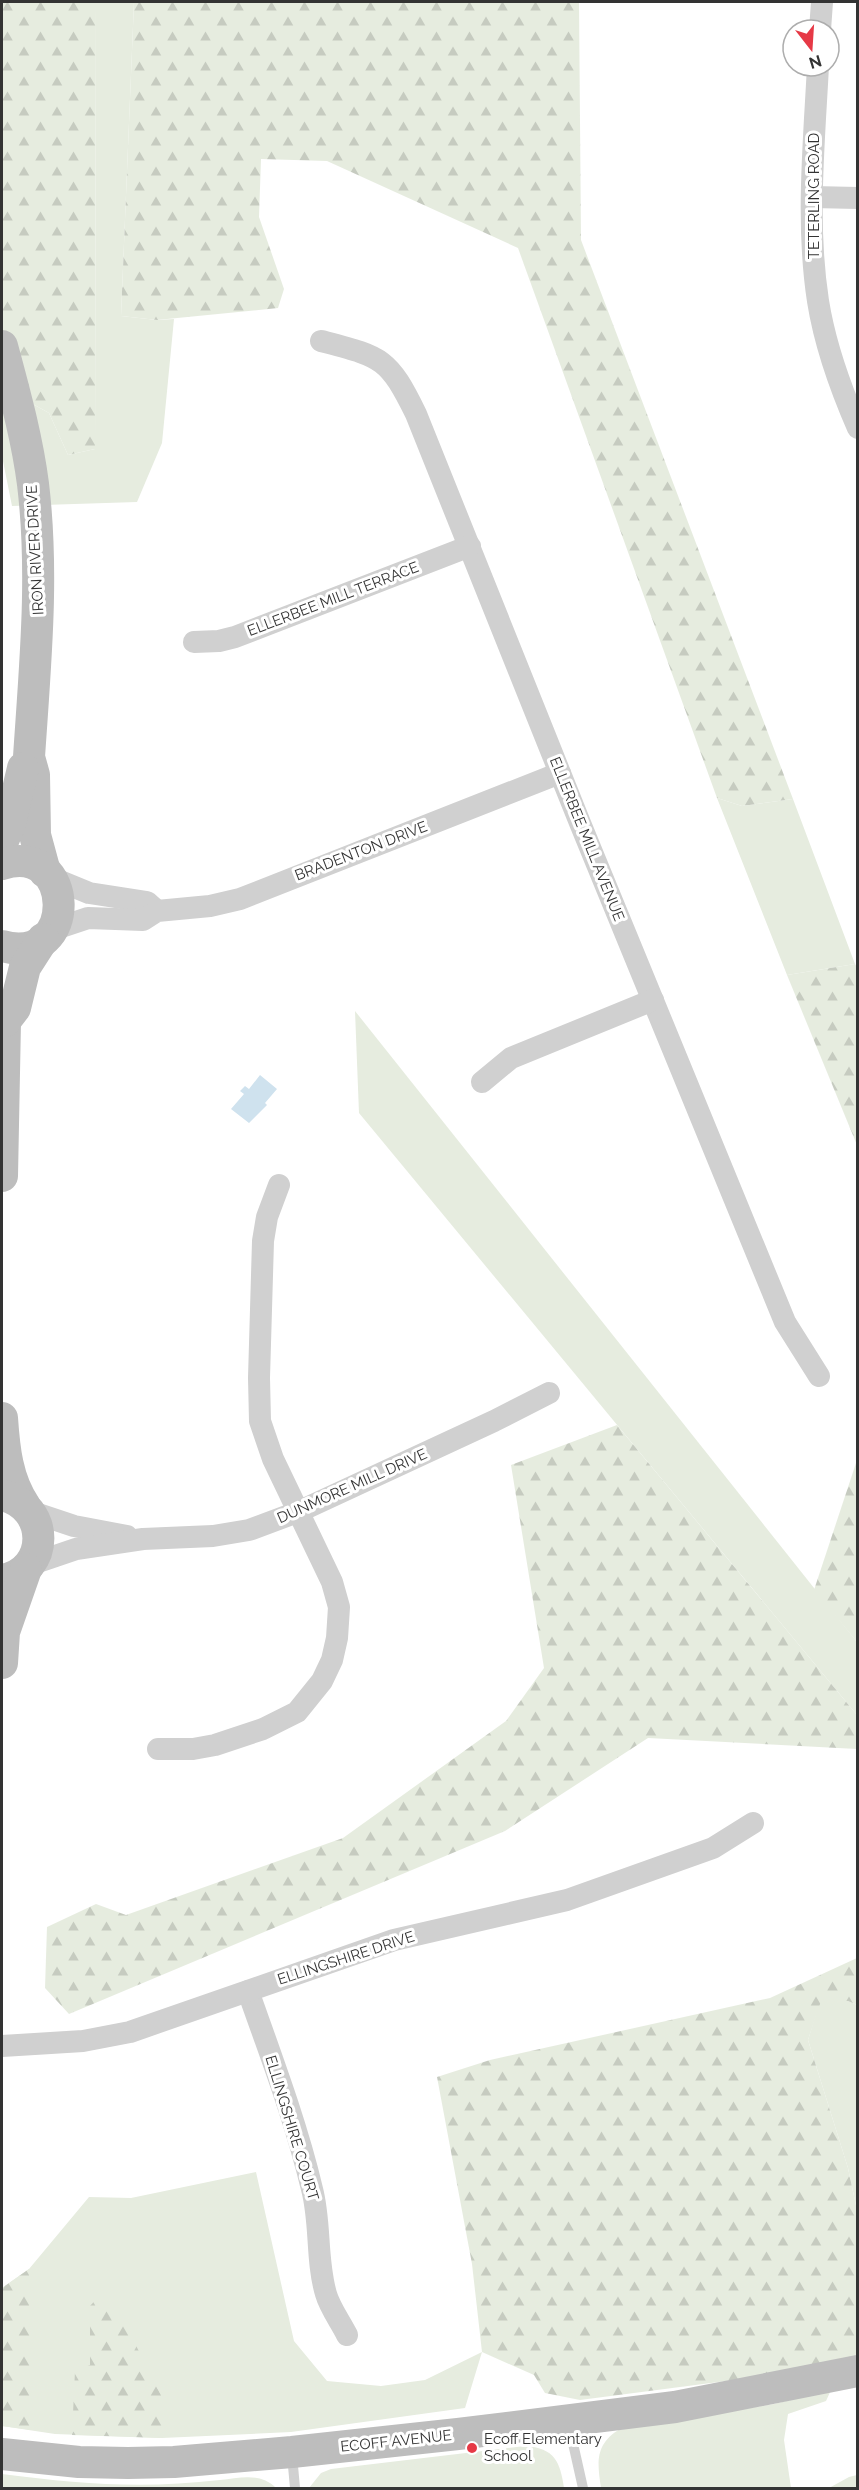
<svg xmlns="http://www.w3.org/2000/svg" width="859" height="2490" font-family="Raleway,sans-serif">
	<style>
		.grass { fill: #e6ecdf }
		.forest { fill: url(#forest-firs) }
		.water { fill: #cfe2ee }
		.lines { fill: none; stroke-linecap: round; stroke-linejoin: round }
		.lane { stroke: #d0d0d0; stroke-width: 10 }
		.street { stroke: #d0d0d0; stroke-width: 22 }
		.secondary { stroke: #bdbdbd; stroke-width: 32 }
		.poi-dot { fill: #e63946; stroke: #fff; stroke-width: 2 }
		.labels { text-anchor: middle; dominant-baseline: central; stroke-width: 6; stroke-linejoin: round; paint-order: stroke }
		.street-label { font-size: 15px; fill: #333; stroke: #fff }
		.poi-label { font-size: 15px; fill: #333; stroke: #fff; text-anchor: start }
	</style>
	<defs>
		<pattern id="forest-firs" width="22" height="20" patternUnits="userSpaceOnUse" patternTransform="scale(1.5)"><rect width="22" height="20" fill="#e6ecdf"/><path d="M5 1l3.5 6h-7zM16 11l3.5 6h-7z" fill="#c6cbc0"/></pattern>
	</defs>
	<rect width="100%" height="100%" fill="#fff"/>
	<g class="grass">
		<polygon points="96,2 134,2 121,316 157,320 174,319 162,443 137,502 12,506 2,456 2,387 49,413 68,455 95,449"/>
		<polygon points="717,798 742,806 793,799 855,964 787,975"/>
		<polygon points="355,1011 857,1642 857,1715 359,1113"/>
		<polygon points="820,2001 848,2001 857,2005 857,2210 848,2168 808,2040"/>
		<polygon points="256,2172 294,2341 327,2381 381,2386 425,2380 482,2352 465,2408 291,2432 162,2438 55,2434 2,2426 2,2288 29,2269 89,2197 131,2198"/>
		<path d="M831 2390 826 2401 788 2414 784 2440 791 2488H601C597 2462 595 2444 620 2429L774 2404Z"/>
		<path d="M525 2446C555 2448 560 2462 564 2488H309L321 2473 331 2469Z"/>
		<path d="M2 2474C79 2484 142 2489 220 2480 240 2478 260 2472 276 2488H2Z"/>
		<polygon points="857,2475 857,2488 829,2488 849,2477"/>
	</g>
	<g class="forest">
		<polygon points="2,2 96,2 95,449 68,455 49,413 2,387"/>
		<polygon points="134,2 579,2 581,240 793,799 742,806 717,798 518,248 327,161 261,159 259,217 284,289 278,308 157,320 121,316"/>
		<polygon points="855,964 858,969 857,1145 787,975"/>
		<polygon points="617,1425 857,1715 857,1749 648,1738 505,1831 69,2014 45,1988 47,1927 96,1904 126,1915 343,1838 506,1721 544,1668 511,1465"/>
		<polygon points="857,1460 857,1642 814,1590"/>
		<polygon points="857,1958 857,2005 848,2001 821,2001 808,2040 848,2168 857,2210 857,2358 734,2380 580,2400 545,2393 534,2375 482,2352 472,2264 437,2077 490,2060 770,1998"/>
		<polygon points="29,2269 32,2430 2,2426 2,2288"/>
		<polygon points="101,2294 116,2306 164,2401 162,2438 72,2435 75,2371 90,2365 90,2306"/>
	</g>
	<polygon class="water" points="260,1075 277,1089 265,1103 267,1105 249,1123 231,1109 244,1094 240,1091 245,1086 249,1089"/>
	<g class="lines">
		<g class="lane">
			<polyline points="565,2424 572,2439 583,2488"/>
			<polyline points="292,2455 295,2488"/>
		</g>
		<g class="street">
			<polyline points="820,30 822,2"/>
			<path d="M818 66C814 144 806 223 818 301 825 345 840 387 858 428"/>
			<polyline points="812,197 858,198"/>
			<path d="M321 341C382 357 388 357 416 414L580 823 785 1322 819 1376"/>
			<polyline points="194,642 219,641 235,637 470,546"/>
			<polyline points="50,877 89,893 147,902 157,911"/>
			<polyline points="52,930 88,918 143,920 157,911 210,906 240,899 560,773"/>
			<polyline points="482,1082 511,1058 653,1000"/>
			<polyline points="29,1511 74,1526 127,1536"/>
			<polyline points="29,1565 76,1549 143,1539 213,1536 249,1530 300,1511 494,1421 549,1393"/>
			<polyline points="158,1749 193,1749 215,1745 263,1729 297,1712 322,1681 332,1660 337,1638 339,1607 332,1582 273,1459 260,1421 259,1378 263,1241 267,1217 279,1185"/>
			<path d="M248 1991C271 2056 296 2122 312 2189 321 2223 316 2260 326 2294 330 2308 340 2321 347 2335"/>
			<polyline points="2,2046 83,2041 130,2032 394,1940 567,1900 713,1848 753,1823"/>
		</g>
		<g class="secondary">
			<path d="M2 346C14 391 27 437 33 484 44 575 35 666 29 757L34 775 35 835 45 872"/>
			<polyline points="2,843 10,824 23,768"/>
			<path d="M2 864C75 840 80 967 2 946"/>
			<polyline points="2,1014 5,1021 2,1176"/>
			<polyline points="5,1021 15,1008 25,967 43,939"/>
			<path d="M2 1418C4 1448 7 1480 25 1506"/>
			<path d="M2 1495C50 1506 51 1571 2 1580"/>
			<polyline points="2,1663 4,1632 26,1569"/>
			<polyline points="2,2454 79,2462 128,2463 174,2462 292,2452 458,2434 675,2407 858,2371"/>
		</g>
	</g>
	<circle class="poi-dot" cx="472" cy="2448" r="6"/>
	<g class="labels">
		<g class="street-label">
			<text transform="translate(814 196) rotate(-90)">TETERLING ROAD</text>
			<text transform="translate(35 550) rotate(-93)">IRON RIVER DRIVE</text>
			<text transform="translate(333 599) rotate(-21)">ELLERBEE MILL TERRACE</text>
			<text transform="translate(587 839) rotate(68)">ELLERBEE MILL AVENUE</text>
			<text transform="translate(361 851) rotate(-21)">BRADENTON DRIVE</text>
			<text transform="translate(352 1486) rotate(-24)">DUNMORE MILL DRIVE</text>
			<text transform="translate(346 1958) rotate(-18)">ELLINGSHIRE DRIVE</text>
			<text transform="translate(292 2128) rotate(73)">ELLINGSHIRE COURT</text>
			<text transform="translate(396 2441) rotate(-6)">ECOFF AVENUE</text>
		</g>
		<g class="poi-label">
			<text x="484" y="2439">Ecoff Elementary<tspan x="484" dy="17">School</tspan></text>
		</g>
	</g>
	<rect width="859" height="2490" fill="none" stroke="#333333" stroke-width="6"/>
	<g transform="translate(811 48) rotate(163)"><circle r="28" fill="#ffffff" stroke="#adadad" stroke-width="1.5"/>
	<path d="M0-4.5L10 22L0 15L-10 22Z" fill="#e63946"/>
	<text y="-9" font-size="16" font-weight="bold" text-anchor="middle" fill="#333333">N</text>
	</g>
</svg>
